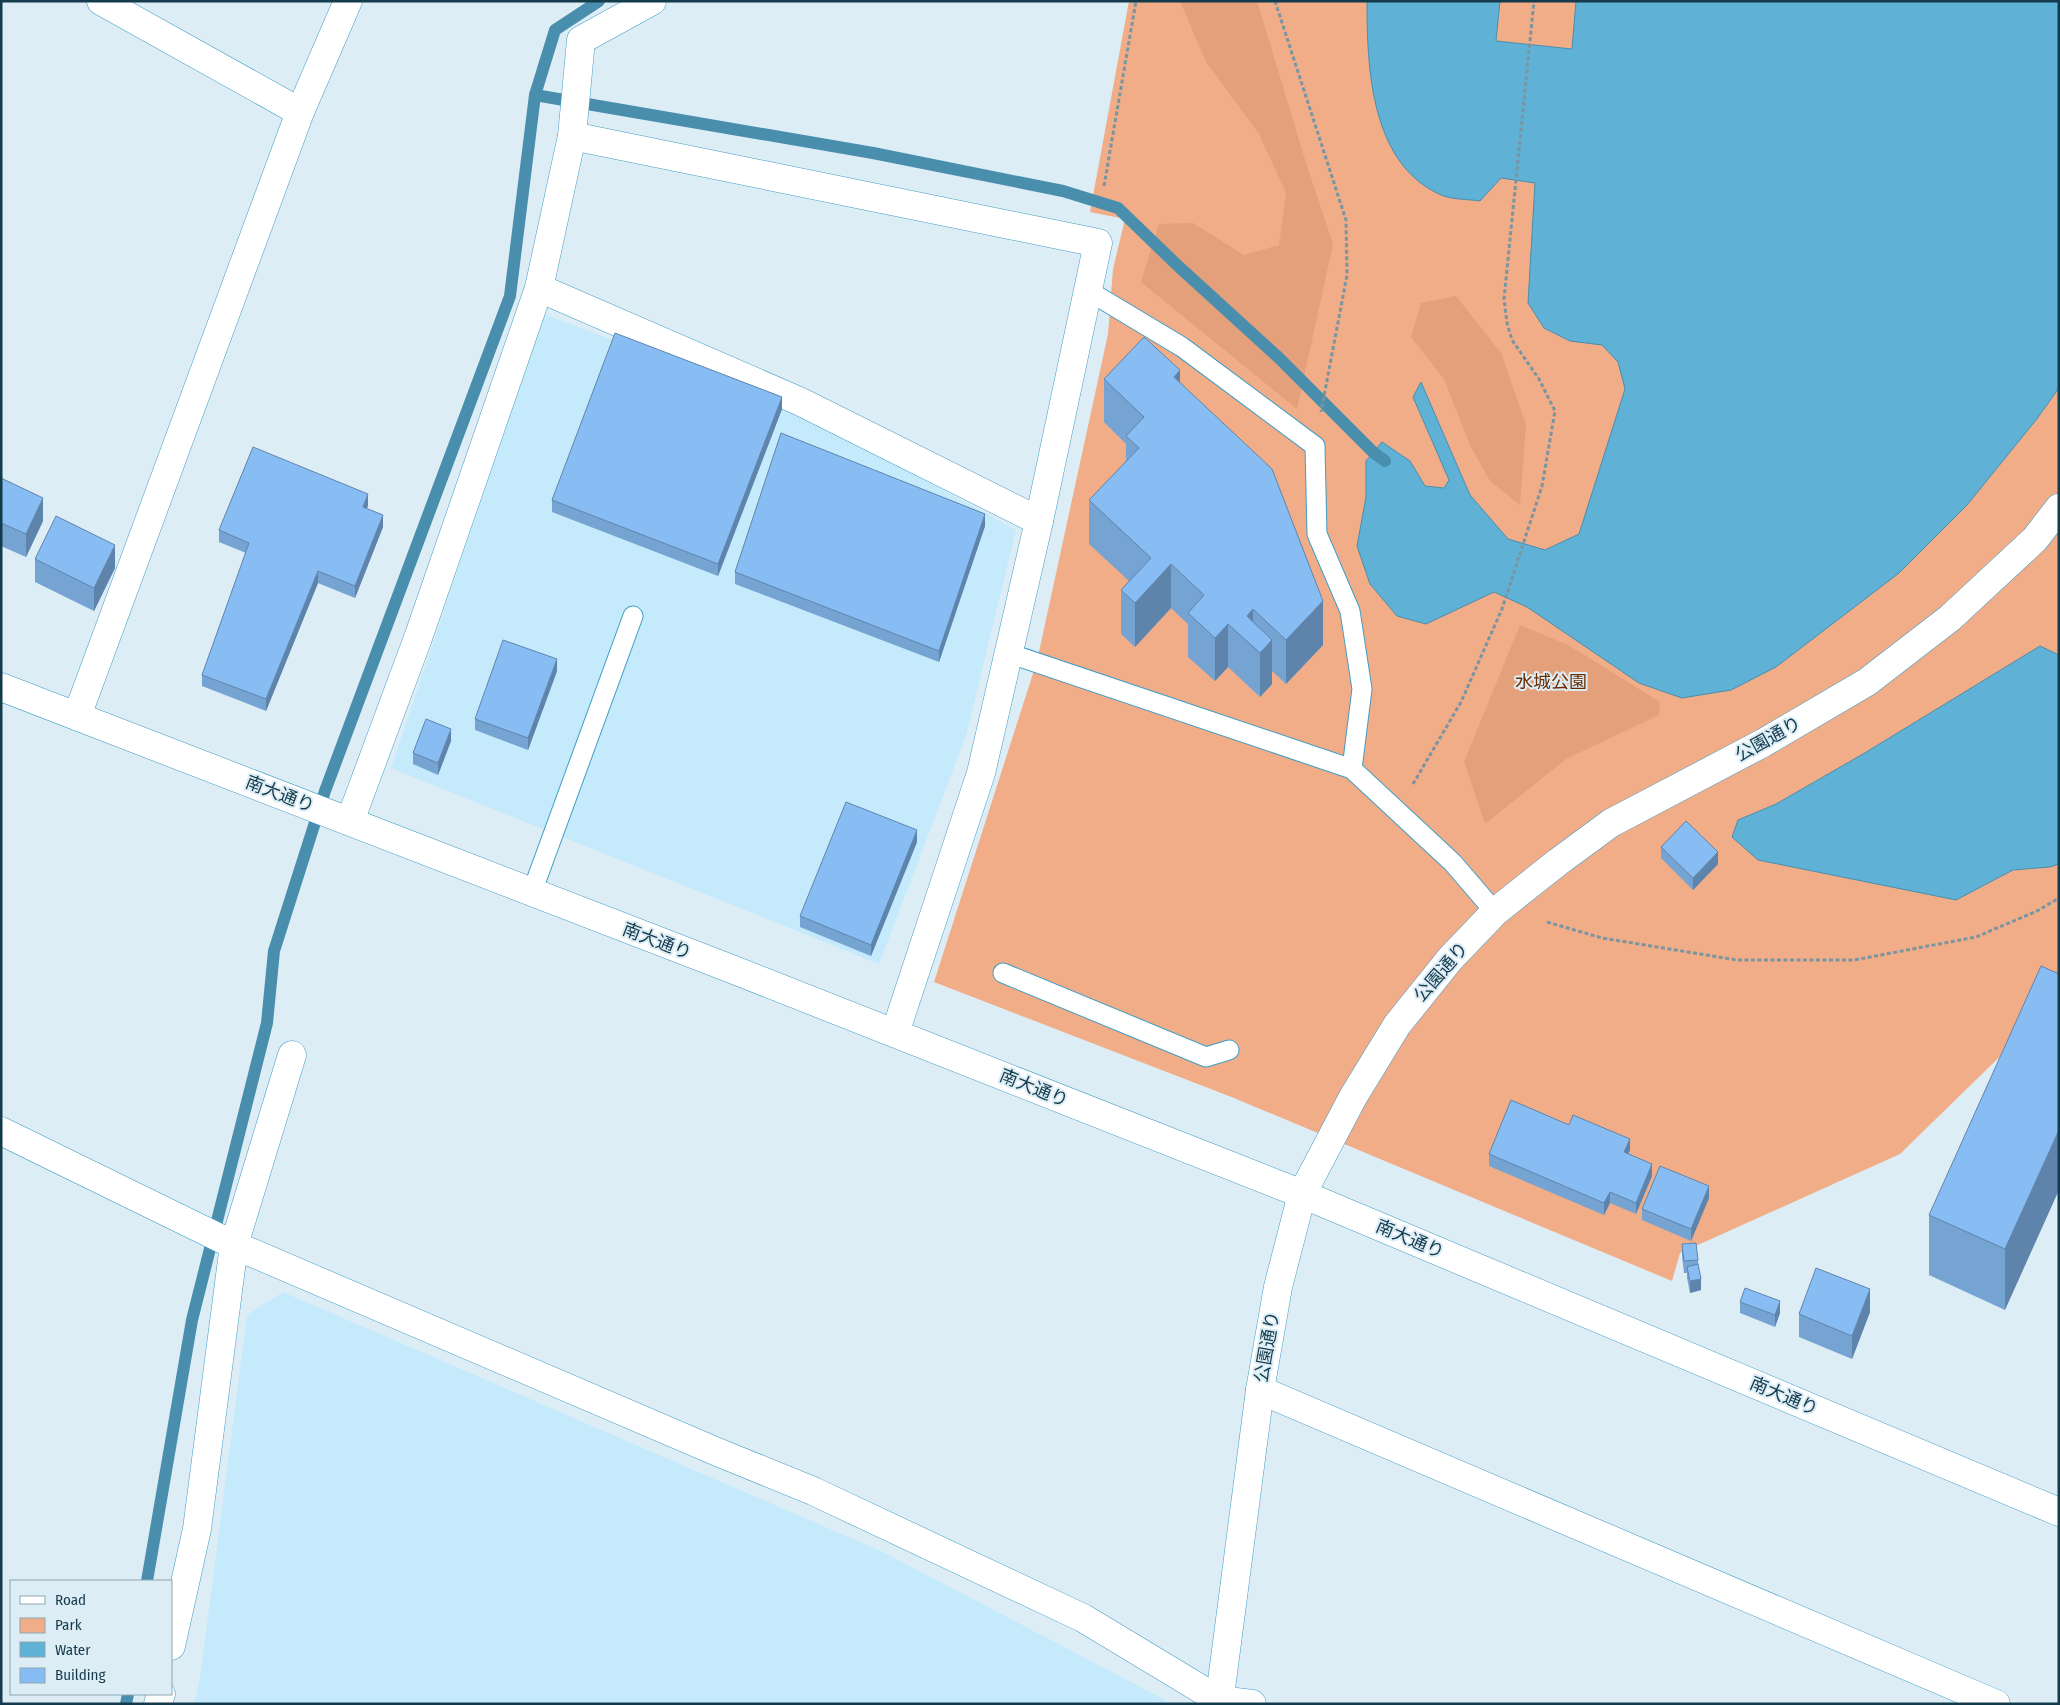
<svg xmlns="http://www.w3.org/2000/svg" width="2060" height="1705" font-family="'Fira Sans Condensed','Noto Sans JP',sans-serif">
	<style>
		.built { fill: #c5eafc }
		.green { fill: #f1ad87 }
		.forest { fill: #e4a07a }
		.water { fill: #60b1d6; stroke: #498ead }
		.lines { fill: none; stroke-linecap: round; stroke-linejoin: round }
		.stream { stroke: #498ead; stroke-width: 12 }
		.lane-casing { stroke: #419dc5; stroke-width: 21 }
		.street-casing { stroke: #419dc5; stroke-width: 29 }
		.secondary-casing { stroke: #419dc5; stroke-width: 29 }
		.path { stroke: #7a95a2; stroke-width: 3; stroke-dasharray: 4 2.5; stroke-linecap: butt }
		.lane { stroke: #fff; stroke-width: 19 }
		.street { stroke: #fff; stroke-width: 28 }
		.secondary { stroke: #fff; stroke-width: 28 }
		.wall { fill: #75a3d2 }
		.shaded-wall { fill: #5f84ab }
		.building { fill: #88bdf4; stroke: #5f84ab }
		.labels { text-anchor: middle; dominant-baseline: central; stroke-width: 4; stroke-linejoin: round; paint-order: stroke }
		.park-label { font-size: 18px; fill: #6b2e00; stroke: #ddedf6 }
		.street-label { font-size: 18px; fill: #143b4c; stroke: #ddedf6 }
	</style>
	<rect width="100%" height="100%" fill="#ddedf6"/>
	<g class="built">
		<polygon points="544,314 794,409 1016,530 966,736 879,964 391,768"/>
		<polygon points="283,1292 883,1552 1165,1700 1165,1704 194,1704 200,1678 247,1315"/>
	</g>
	<polygon class="green" points="1129,1 2059,1 2059,999 1900,1154 1680,1253 1672,1281 1234,1098 934,982 1037,661 1108,334 1113,269 1125,219 1090,212"/>
	<g class="forest">
		<polygon points="1180,1 1257,1 1306,163 1333,244 1297,409 1141,282 1159,224 1193,223 1244,255 1279,245 1286,193 1259,134 1206,62"/>
		<polygon points="1456,296 1501,353 1526,424 1520,505 1490,481 1470,445 1444,379 1411,337 1421,303"/>
		<polygon points="1520,625 1568,645 1660,702 1659,715 1566,759 1485,824 1464,762"/>
	</g>
	<g class="water">
		<path d="M1367 1H1500L1496 41 1572 49 1576 1H2059V388L2036 420 1967 505 1899 573 1776 667 1731 690 1682 698 1639 683 1527 607 1494 592 1426 624 1397 616 1370 584 1357 546 1366 497V461L1382 442 1410 461 1425 486 1444 488 1449 480 1413 397 1421 382 1470 495 1508 539 1545 550 1579 534 1625 389 1618 362 1602 345 1570 341 1544 328 1528 303 1535 183 1501 178 1480 201C1468 199 1450 200 1439 194 1370 162 1367 66 1367 1Z"/>
		<polygon points="2040,646 2059,655 2059,864 2050,867 2013,870 1956,900 1758,860 1732,837 1738,820 1776,804 1863,754"/>
	</g>
	<g class="lines">
		<g class="stream">
			<polyline points="535,95 873,153 1063,191 1118,208 1177,265 1279,358 1373,452 1385,461"/>
			<polyline points="147,1581 192,1320 267,1023 274,951 325,791 510,296 535,95 555,30 599,1"/>
			<polyline points="126,1704 128,1694"/>
		</g>
		<g class="lane-casing">
			<g id="lane">
				<polyline points="1087,290 1182,347 1315,446 1317,534 1350,611 1362,689 1352,769"/>
				<polyline points="1008,653 1352,769 1453,863 1495,912"/>
				<polyline points="532,892 633,616"/>
				<polyline points="1003,973 1206,1057 1229,1050"/>
			</g>
		</g>
		<g class="street-casing">
			<g id="street">
				<polyline points="101,1 300,112"/>
				<polyline points="572,136 581,40 652,1"/>
				<polyline points="539,288 799,401 1039,521"/>
				<polyline points="77,716 300,112 348,1"/>
				<polyline points="350,821 418,638 539,288 572,136 1098,243 1039,521 981,773 895,1033"/>
				<polyline points="1,1131 234,1245 715,1451 813,1491 1083,1618 1219,1700 1252,1704"/>
				<polyline points="1260,1390 1996,1704"/>
				<polyline points="171,1646 197,1529 234,1245 292,1055"/>
				<polyline points="158,1704 161,1694"/>
			</g>
		</g>
		<g class="secondary-casing">
			<g id="secondary">
				<polyline points="1,687 729,968 1302,1194 2059,1512"/>
				<polyline points="1219,1704 1260,1390 1278,1287 1302,1194 1353,1097 1397,1025 1450,959 1495,912 1558,862 1611,823 1763,743 1867,682 1950,618 2035,539 2059,508"/>
			</g>
		</g>
		<g class="path">
			<polyline points="1275,1 1346,220 1347,275 1321,412"/>
			<polyline points="1104,186 1136,1"/>
			<polyline points="1413,784 1461,702 1502,609 1542,486 1555,411 1539,379 1512,340 1507,323 1504,299 1534,1"/>
			<polyline points="1547,922 1602,938 1737,960 1854,960 1976,937 2037,911 2059,898"/>
		</g>
		<use href="#lane" class="lane"/>
		<use href="#street" class="street"/>
		<use href="#secondary" class="secondary"/>
	</g>
	<g class="wall">
		<polygon points="1104,379 1180,382 1323,645 1286,684 1272,671 1272,684 1260,697 1228,667 1215,681 1188,657 1188,624 1171,608 1135,647 1121,634 1121,590 1129,581 1089,544 1089,500 1126,461 1126,444 1104,422"/>
		<polygon points="782,409 718,576 552,512 552,500"/>
		<polygon points="1,478 43,521 26,557 1,546"/>
		<polygon points="368,505 367,509 383,527 355,598 318,583 266,711 202,686 202,675 246,553 219,542 219,530"/>
		<polygon points="985,526 939,662 735,584 735,572"/>
		<polygon points="35,559 115,568 94,611 35,582"/>
		<polygon points="557,671 528,750 475,730 475,719"/>
		<polygon points="451,741 438,775 413,764 413,753"/>
		<polygon points="917,842 871,956 800,927 800,916"/>
		<polygon points="1661,847 1718,864 1693,890 1661,858"/>
		<polygon points="2059,974 2005,1310 1929,1275 1929,1215"/>
		<polygon points="1630,1150 1628,1154 1652,1176 1636,1214 1610,1203 1604,1215 1489,1166 1489,1154"/>
		<polygon points="1709,1198 1691,1241 1642,1220 1642,1209"/>
		<polygon points="1682,1244 1698,1260 1701,1290 1690,1293 1687,1278 1687,1273 1684,1273 1682,1256"/>
		<polygon points="1740,1302 1780,1313 1775,1327 1740,1313"/>
		<polygon points="1870,1312 1852,1359 1799,1337 1799,1314"/>
	</g>
	<g class="shaded-wall">
		<polygon points="1180,370 1180,414 1174,377"/>
		<polygon points="782,397 782,409 718,576 718,564"/>
		<polygon points="368,494 368,505 363,519 363,507"/>
		<polygon points="43,498 43,521 26,557 26,534"/>
		<polygon points="985,514 985,526 939,662 939,651"/>
		<polygon points="383,515 383,527 355,598 355,586"/>
		<polygon points="115,545 115,568 94,611 94,588"/>
		<polygon points="1171,564 1171,608 1135,647 1135,603"/>
		<polygon points="318,571 318,583 266,711 266,699"/>
		<polygon points="1323,601 1323,645 1286,684 1286,640"/>
		<polygon points="1253,609 1253,647 1247,616"/>
		<polygon points="1228,624 1228,667 1215,681 1215,638"/>
		<polygon points="1272,640 1272,684 1260,697 1260,653"/>
		<polygon points="557,659 557,671 528,750 528,738"/>
		<polygon points="451,729 451,741 438,775 438,763"/>
		<polygon points="917,830 917,842 871,956 871,945"/>
		<polygon points="1718,852 1718,864 1693,890 1693,878"/>
		<polygon points="2059,1130 2059,1190 2005,1310 2005,1249"/>
		<polygon points="1630,1139 1630,1150 1624,1163 1624,1152"/>
		<polygon points="1652,1164 1652,1176 1636,1214 1636,1203"/>
		<polygon points="1709,1186 1709,1198 1691,1241 1691,1229"/>
		<polygon points="1610,1192 1610,1203 1604,1215 1604,1203"/>
		<polygon points="1701,1279 1701,1290 1690,1293 1690,1281"/>
		<polygon points="1870,1289 1870,1312 1852,1359 1852,1336"/>
		<polygon points="1780,1301 1780,1313 1775,1327 1775,1315"/>
	</g>
	<g class="building">
		<polygon points="615,333 782,397 718,564 552,500"/>
		<polygon points="1144,337 1180,370 1174,377 1272,469 1323,601 1286,640 1253,609 1247,616 1272,640 1260,653 1228,624 1215,638 1188,613 1204,595 1171,564 1135,603 1121,590 1151,558 1089,500 1139,448 1126,436 1144,417 1104,379"/>
		<polygon points="781,433 985,514 939,651 735,572"/>
		<polygon points="253,447 368,494 363,507 383,515 355,586 318,571 266,699 202,675 249,543 219,530"/>
		<polygon points="1,478 43,498 26,534 1,523"/>
		<polygon points="56,516 115,545 94,588 35,559"/>
		<polygon points="503,640 557,659 528,738 475,719"/>
		<polygon points="426,719 451,729 438,763 413,753"/>
		<polygon points="846,802 917,830 871,945 800,916"/>
		<polygon points="1686,821 1718,852 1693,878 1661,847"/>
		<polygon points="2041,966 2059,974 2059,1130 2005,1249 1929,1215"/>
		<polygon points="1511,1100 1569,1125 1573,1115 1630,1139 1624,1152 1652,1164 1636,1203 1610,1192 1604,1203 1489,1154"/>
		<polygon points="1660,1166 1709,1186 1691,1229 1642,1209"/>
		<polygon points="1696,1243 1698,1260 1684,1261 1682,1244"/>
		<polygon points="1698,1264 1701,1279 1690,1281 1687,1267"/>
		<polygon points="1816,1268 1870,1289 1852,1336 1799,1314"/>
		<polygon points="1745,1288 1780,1301 1775,1315 1740,1302"/>
	</g>
	<g class="labels">
		<g class="park-label">
			<text x="1551" y="682">水城公園</text>
		</g>
		<g class="street-label">
			<text transform="translate(1768 739) rotate(-29)">公園通り</text>
			<text transform="translate(280 794) rotate(21)">南大通り</text>
			<text transform="translate(657 941) rotate(21)">南大通り</text>
			<text transform="translate(1441 972) rotate(-49)">公園通り</text>
			<text transform="translate(1034 1088) rotate(22)">南大通り</text>
			<text transform="translate(1410 1239) rotate(23)">南大通り</text>
			<text transform="translate(1267 1347) rotate(-80)">公園通り</text>
			<text transform="translate(1784 1396) rotate(23)">南大通り</text>
		</g>
	</g>
	<rect width="2060" height="1705" fill="none" stroke="#143b4c" stroke-width="5"/>
	<rect x="10" y="1580" width="162" height="115" fill="#ddedf6" stroke="#8da6b2"/>
	<rect x="20" y="1596" width="25" height="8" fill="#ffffff" stroke="#8da6b2"/>
	<text x="55" y="1605" font-size="15" fill="#143b4c">Road</text>
	<rect x="20" y="1618" width="25" height="15" fill="#f1ad87" stroke="#8da6b2"/>
	<text x="55" y="1630" font-size="15" fill="#143b4c">Park</text>
	<rect x="20" y="1642" width="25" height="15" fill="#60b1d6" stroke="#8da6b2"/>
	<text x="55" y="1655" font-size="15" fill="#143b4c">Water</text>
	<rect x="20" y="1668" width="25" height="15" fill="#88bdf4" stroke="#8da6b2"/>
	<text x="55" y="1680" font-size="15" fill="#143b4c">Building</text>
</svg>
